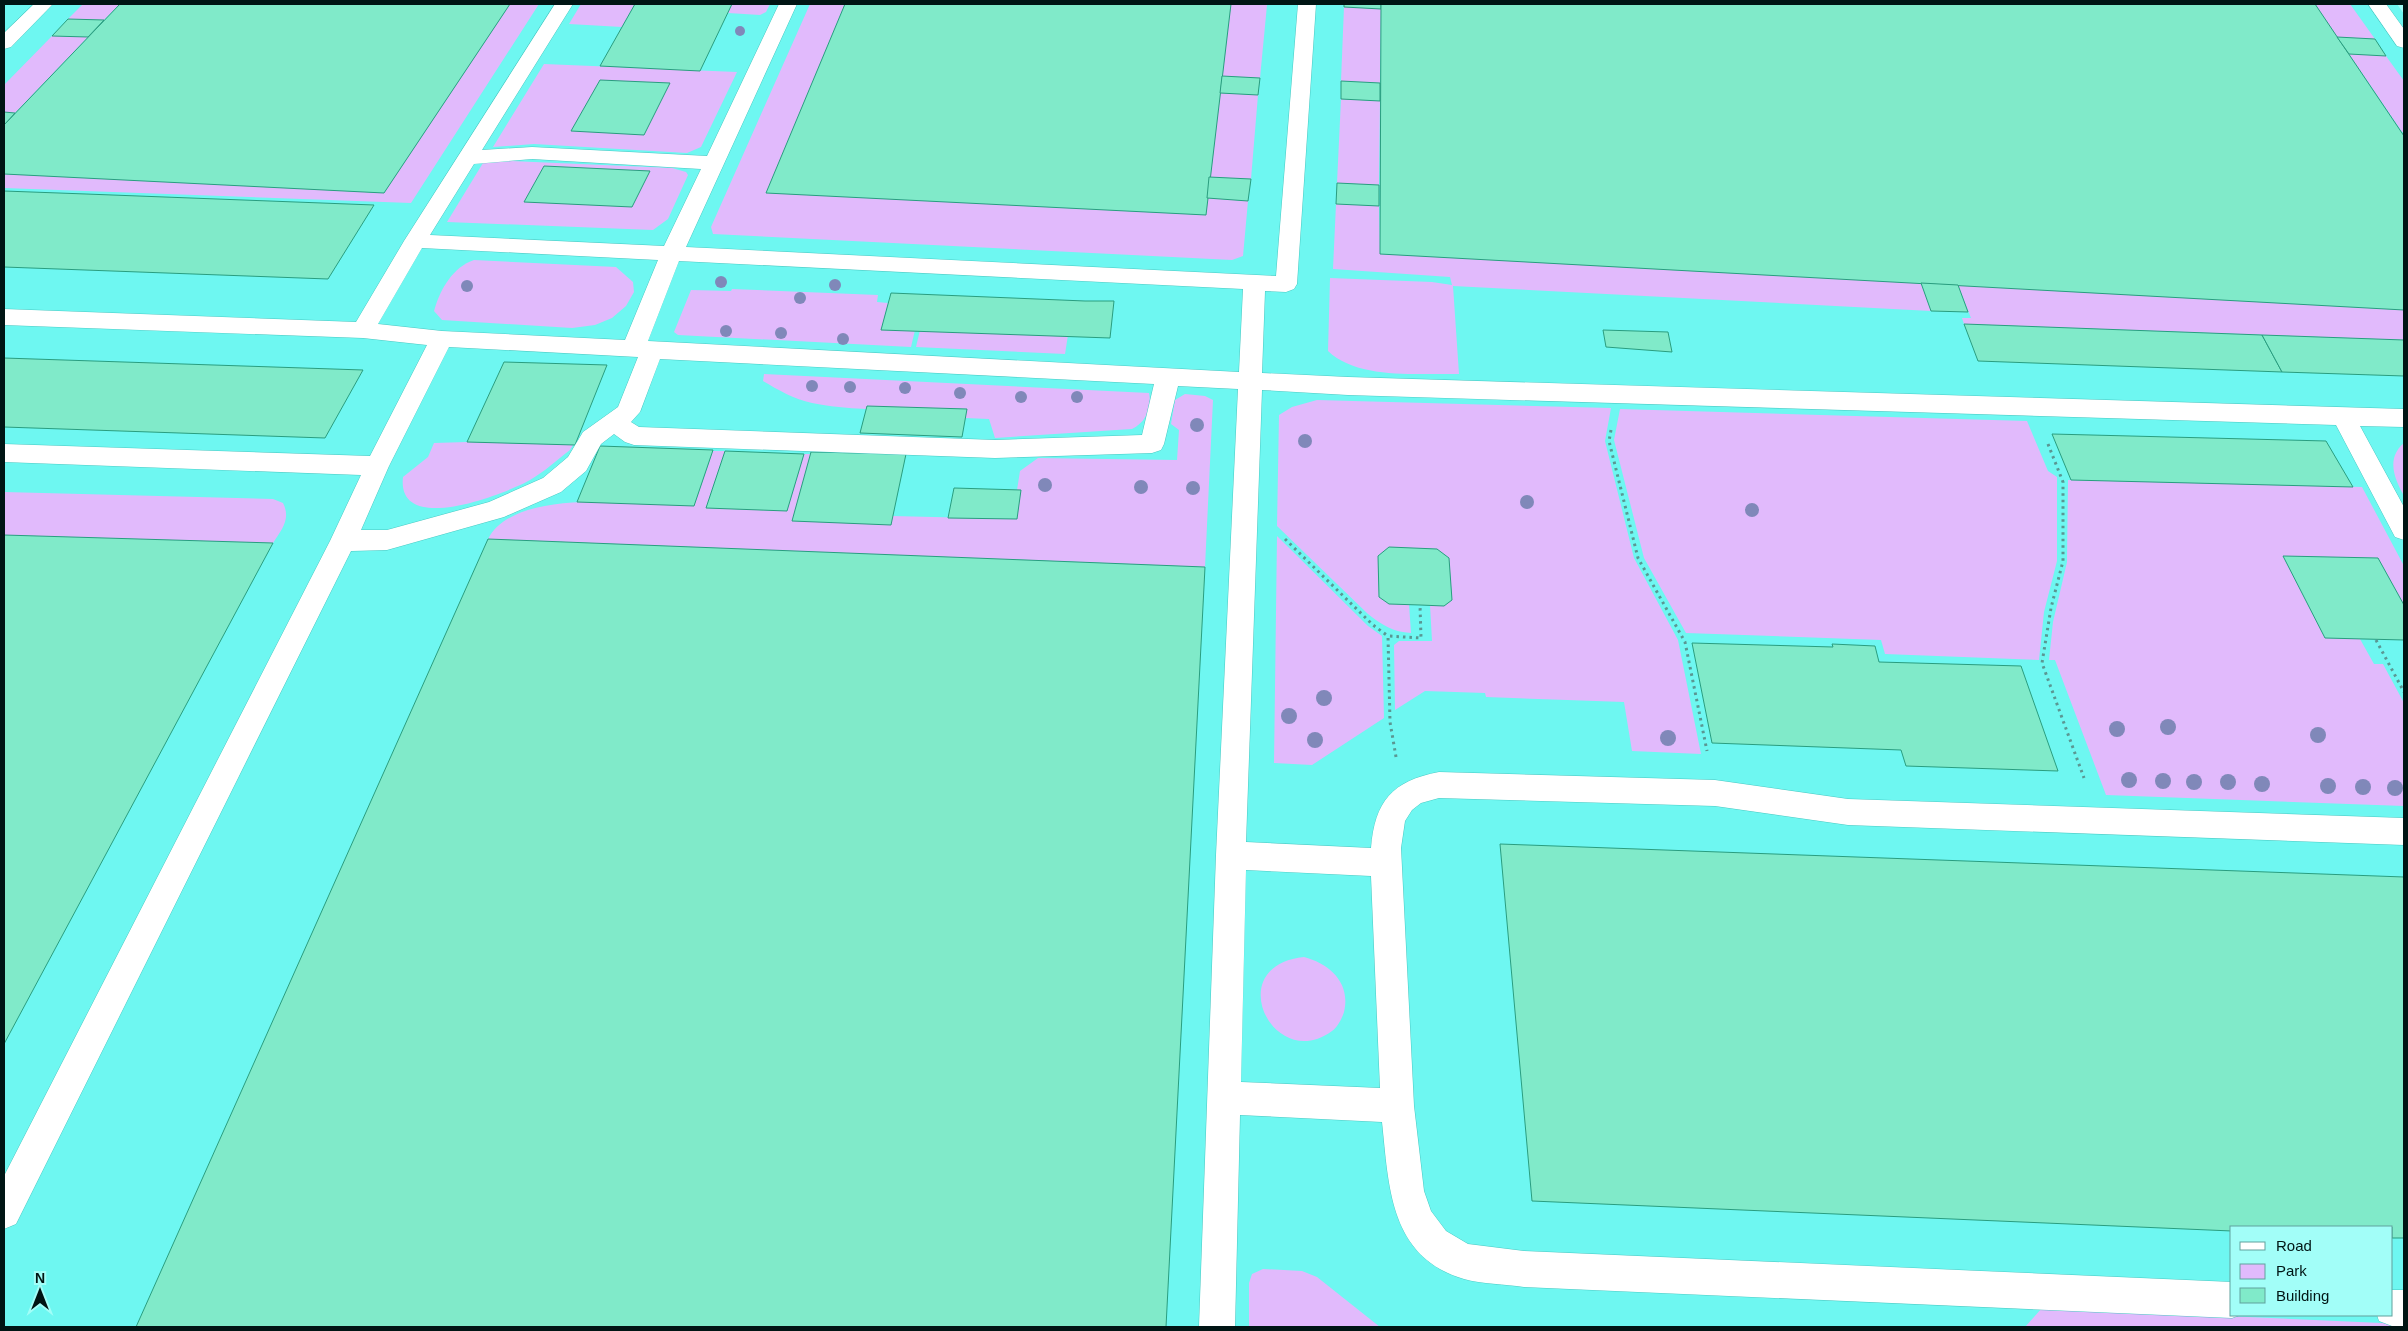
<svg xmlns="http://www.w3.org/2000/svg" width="2408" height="1331" font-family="Helvetica,sans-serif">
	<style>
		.built { fill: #6ef7f1; fill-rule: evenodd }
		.green { fill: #e1bafc }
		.building { fill: #80eac9; stroke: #2a9d7f }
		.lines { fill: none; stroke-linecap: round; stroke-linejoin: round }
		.minor-casing { stroke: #49c8c2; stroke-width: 1 }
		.path { stroke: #5a9793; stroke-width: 3; stroke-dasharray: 2.5 4; stroke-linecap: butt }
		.minor { fill: #fff; fill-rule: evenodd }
		.tree { fill: #8088b9 }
	</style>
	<rect width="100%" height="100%" fill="#a2fef8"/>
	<path class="built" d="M4 4H2397L2404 14V1327H4ZM2232 1227H2392V1315H2232Z"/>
	<g class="green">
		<polygon points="83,4 120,4 104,20 68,19"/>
		<polygon points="510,4 539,4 411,203 4,188 4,174 384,193"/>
		<polygon points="581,4 635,4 622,27 569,24"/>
		<polygon points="728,4 770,4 766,12 760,15 728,13 732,4"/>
		<polygon points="810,4 845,4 767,193 1205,215 1207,198 1248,201 1243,256 1232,260 713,234 711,227"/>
		<polygon points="1231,4 1267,5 1260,78 1222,76"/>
		<polygon points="2315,4 2350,4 2375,39 2337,37"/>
		<polygon points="1344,7 1381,9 1380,83 1341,81"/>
		<polygon points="52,36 88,37 15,113 4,113 4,85"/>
		<polygon points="2349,54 2386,56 2404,81 2404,132 2402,132"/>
		<polygon points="544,64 737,72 701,147 687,153 534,144 493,147"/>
		<polygon points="1220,93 1258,95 1251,179 1209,177"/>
		<polygon points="1341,99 1380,101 1379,185 1337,183"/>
		<polygon points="511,161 672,168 686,172 688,175 668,219 653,230 447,222 483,163"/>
		<path d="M1336 204 1379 206 1380 254 1921 283 1931 311 1453 286 1459 374C1419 373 1358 380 1328 351L1330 278 1432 282 1452 285 1450 277 1333 269Z"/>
		<path d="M474 260 616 267 633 282 634 292 626 306 612 318 595 325 572 328 442 320 434 311C440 289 453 267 474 260Z"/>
		<polygon points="1958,285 2404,310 2404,340 1964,324 1962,318 1971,318"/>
		<polygon points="732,289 878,295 877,302 888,303 881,330 915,330 911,347 678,335 674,332 691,290 731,291"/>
		<polygon points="920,330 1068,335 1065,354 916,347"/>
		<path d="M764 374 1149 393C1152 408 1146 422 1132 429L995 438 989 419 965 418 967 409C917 408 860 413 812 403 794 399 778 390 763 381Z"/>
		<path d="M1185 394 1205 396 1213 400 1205 567 488 539C515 486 643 504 694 506L713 451H725L706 508 787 511 804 454H811L793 521 891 524 892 516 1016 519 1021 490H1017L1020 471 1038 458 1177 460 1179 430 1171 424 1175 400Z"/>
		<path d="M1317 400 1611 408 1605 441 1634 558 1678 640 1701 754 1632 751 1624 702 1486 697 1485 693 1425 691 1395 710 1394 645 1399 641H1432L1430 605 1444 606 1452 600 1449 558 1437 549 1389 547 1378 556 1379 597 1409 604 1411 633C1393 632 1382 625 1368 614L1277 526 1279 415 1292 407Z"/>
		<polygon points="1620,409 2027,421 2048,471 2057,477 2057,561 2044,612 2039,660 1885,654 1881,640 1686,633 1644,558 1614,440"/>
		<path d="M467 442 573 445 570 450C557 460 544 472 530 480 505 494 396 537 403 477L428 457 434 443Z"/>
		<path d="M2404 443V496C2394 478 2386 458 2404 443Z"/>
		<polygon points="2068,480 2362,487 2404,566 2404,605 2378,558 2283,556 2325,638 2360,639 2374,664 2383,664 2404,703 2404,806 2106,795 2055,660 2049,660 2053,622 2067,562"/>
		<path d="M4 492 273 499 283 503C291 519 282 529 273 543L4 535Z"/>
		<polygon points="1277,536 1368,626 1382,636 1384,718 1312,765 1274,763"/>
		<path d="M1304 957C1330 964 1351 983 1344 1012 1342 1018 1338 1027 1332 1031 1274 1074 1220 966 1304 957Z"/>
		<polygon points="1263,1269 1302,1271 1317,1277 1380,1327 1249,1327 1249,1283 1252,1274"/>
		<polygon points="2042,1308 2404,1324 2404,1327 2025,1327"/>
	</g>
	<g class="building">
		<polygon points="120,4 510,4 384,193 4,174 4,125"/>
		<polygon points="635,4 732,4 700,71 600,66"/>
		<polygon points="845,4 1231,4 1206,215 766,193"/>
		<polygon points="1344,4 1381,4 1381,9 1344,7"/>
		<polygon points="1381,4 2315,4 2404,136 2404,310 1380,254"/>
		<polygon points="68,19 104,20 88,37 52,36"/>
		<polygon points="2337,37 2375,39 2386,56 2349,54"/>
		<polygon points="1222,76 1260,78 1258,95 1220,93"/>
		<polygon points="600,80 670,83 644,135 571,131"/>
		<polygon points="1341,81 1380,83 1380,101 1341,99"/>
		<polygon points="4,112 15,113 4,125"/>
		<polygon points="544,166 650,171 632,207 524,202"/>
		<polygon points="1209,177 1251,179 1248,201 1207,198"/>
		<polygon points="1337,183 1379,185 1379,206 1336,204"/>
		<polygon points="4,191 86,194 374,205 328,279 4,267"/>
		<polygon points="1921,283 1958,285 1968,312 1931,311"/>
		<polygon points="891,293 1085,301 1114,301 1110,338 881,330"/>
		<polygon points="1964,324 2262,335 2282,372 1978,361"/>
		<polygon points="1603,330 1668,332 1672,352 1606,347"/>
		<polygon points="2262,335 2404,340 2404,376 2282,372"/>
		<polygon points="4,358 363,370 325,438 4,427"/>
		<polygon points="504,362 607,365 575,445 467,442"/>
		<polygon points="867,406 967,409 962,437 860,433"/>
		<polygon points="2052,434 2326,441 2353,487 2071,480"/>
		<polygon points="600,446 713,450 694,506 577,502"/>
		<polygon points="725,451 804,454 787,511 706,508"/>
		<polygon points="811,452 906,454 891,525 792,521"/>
		<polygon points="954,488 1021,490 1017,519 948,518"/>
		<polygon points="4,535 273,543 4,1044"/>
		<polygon points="488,539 1205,567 1166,1327 136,1327"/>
		<polygon points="1389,547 1437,549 1449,558 1452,600 1444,606 1420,605 1389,604 1379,597 1378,556"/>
		<polygon points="2283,556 2378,558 2404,605 2404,640 2325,638"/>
		<polygon points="1692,643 1833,647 1832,644 1875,646 1879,662 2021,666 2058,771 1906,766 1901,750 1712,743"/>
		<polygon points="1500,844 2404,877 2404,1238 2392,1238 2392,1227 2232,1227 2232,1231 1532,1201"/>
	</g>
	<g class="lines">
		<g class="minor-casing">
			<g id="minor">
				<polygon points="34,4 53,4 11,47 4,49 4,33"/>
				<path d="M555 4H573L482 150 532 147 707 156 779 4H797L686 247 1276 276 1298 4H1316L1297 284 1294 289 1286 292 1265 291 1262 373 1348 377 2404 409V427L2360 426 2404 507V540L2395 537 2336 425 1348 395 1262 390 1246 842 1371 848C1375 801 1392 781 1439 772L1715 780 1848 799 2404 818V845L1848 825 1715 806 1439 798 1421 803 1412 810 1405 821 1401 848 1414 1106 1424 1191 1431 1211 1446 1231 1468 1244 1524 1251 2232 1282V1315H2240L2232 1318 1524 1287C1505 1284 1482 1284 1464 1279 1389 1257 1389 1186 1382 1122L1240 1115 1235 1327H1199L1216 855 1238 389 1178 386 1164 444 1161 450 1152 453 995 458 634 445 625 442 614 434 601 444 586 471 561 492 504 517 387 550 351 551 16 1224 4 1229V1176L330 541 361 475 4 462V444L370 456 427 345 363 338 4 325V309L356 322 404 241ZM532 159 701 169 664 246 430 235 474 164ZM422 248 658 260 625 340 442 331 378 324ZM679 261 1243 289 1239 372 648 341ZM449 347 638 357 618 407 583 432 568 457 543 478 489 502 387 530H361L389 466ZM660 359 1154 384 1142 435 995 440 639 427 631 422 640 412ZM1246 870 1371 876 1380 1088 1241 1082Z"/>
				<polygon points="2368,4 2386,4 2404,29 2404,48 2397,46"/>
				<polygon points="2392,1290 2404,1290 2404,1326 2392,1326 2379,1321 2377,1315 2392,1315"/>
			</g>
		</g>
		<g class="path">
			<polyline points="1611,430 1609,441 1638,558 1685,642 1707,751"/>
			<polyline points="2048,444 2063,482 2063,561 2051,608 2042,663 2084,778"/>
			<polyline points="1285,539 1373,625 1388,636"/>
			<polyline points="2376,640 2404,692"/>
			<polyline points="1396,757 1390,722 1388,636 1421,638 1420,605"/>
		</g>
		<use href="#minor" class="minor"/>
	</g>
	<g class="tree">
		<circle cx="740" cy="31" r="5"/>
		<circle cx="721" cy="282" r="6"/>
		<circle cx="835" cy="285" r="6"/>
		<circle cx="467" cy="286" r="6"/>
		<circle cx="800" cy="298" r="6"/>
		<circle cx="726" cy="331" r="6"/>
		<circle cx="781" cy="333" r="6"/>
		<circle cx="843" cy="339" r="6"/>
		<circle cx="812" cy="386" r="6"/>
		<circle cx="850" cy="387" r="6"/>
		<circle cx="905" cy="388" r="6"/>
		<circle cx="960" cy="393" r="6"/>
		<circle cx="1021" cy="397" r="6"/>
		<circle cx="1077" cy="397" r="6"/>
		<circle cx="1197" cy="425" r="7"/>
		<circle cx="1305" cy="441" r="7"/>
		<circle cx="1045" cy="485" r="7"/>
		<circle cx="1141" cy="487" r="7"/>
		<circle cx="1193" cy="488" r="7"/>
		<circle cx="1527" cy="502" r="7"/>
		<circle cx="1752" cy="510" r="7"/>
		<circle cx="1324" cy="698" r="8"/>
		<circle cx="1289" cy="716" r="8"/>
		<circle cx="2168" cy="727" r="8"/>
		<circle cx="2117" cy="729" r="8"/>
		<circle cx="2318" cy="735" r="8"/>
		<circle cx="1668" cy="738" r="8"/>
		<circle cx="1315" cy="740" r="8"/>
		<circle cx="2129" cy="780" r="8"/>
		<circle cx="2163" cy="781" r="8"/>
		<circle cx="2194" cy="782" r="8"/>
		<circle cx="2228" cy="782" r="8"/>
		<circle cx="2262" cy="784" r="8"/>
		<circle cx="2328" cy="786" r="8"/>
		<circle cx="2363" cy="787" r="8"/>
		<circle cx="2395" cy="788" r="8"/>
	</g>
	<rect width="2408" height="1331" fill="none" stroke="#001514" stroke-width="10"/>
	<rect x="2230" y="1226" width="162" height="90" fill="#a2fef8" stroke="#61a19d"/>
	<rect x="2240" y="1242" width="25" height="8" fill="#ffffff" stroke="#61a19d"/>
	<text x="2276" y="1251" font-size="15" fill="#001514">Road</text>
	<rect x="2240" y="1264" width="25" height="15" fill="#e1bafc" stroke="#61a19d"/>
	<text x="2276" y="1276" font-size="15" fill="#001514">Park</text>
	<rect x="2240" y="1288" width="25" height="15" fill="#80eac9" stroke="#61a19d"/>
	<text x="2276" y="1301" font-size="15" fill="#001514">Building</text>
	<g transform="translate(40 1291)" stroke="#a2fef8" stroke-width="4" paint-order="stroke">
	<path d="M0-4L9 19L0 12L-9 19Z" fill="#001514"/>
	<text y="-8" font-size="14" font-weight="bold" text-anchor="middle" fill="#001514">N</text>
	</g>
</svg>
